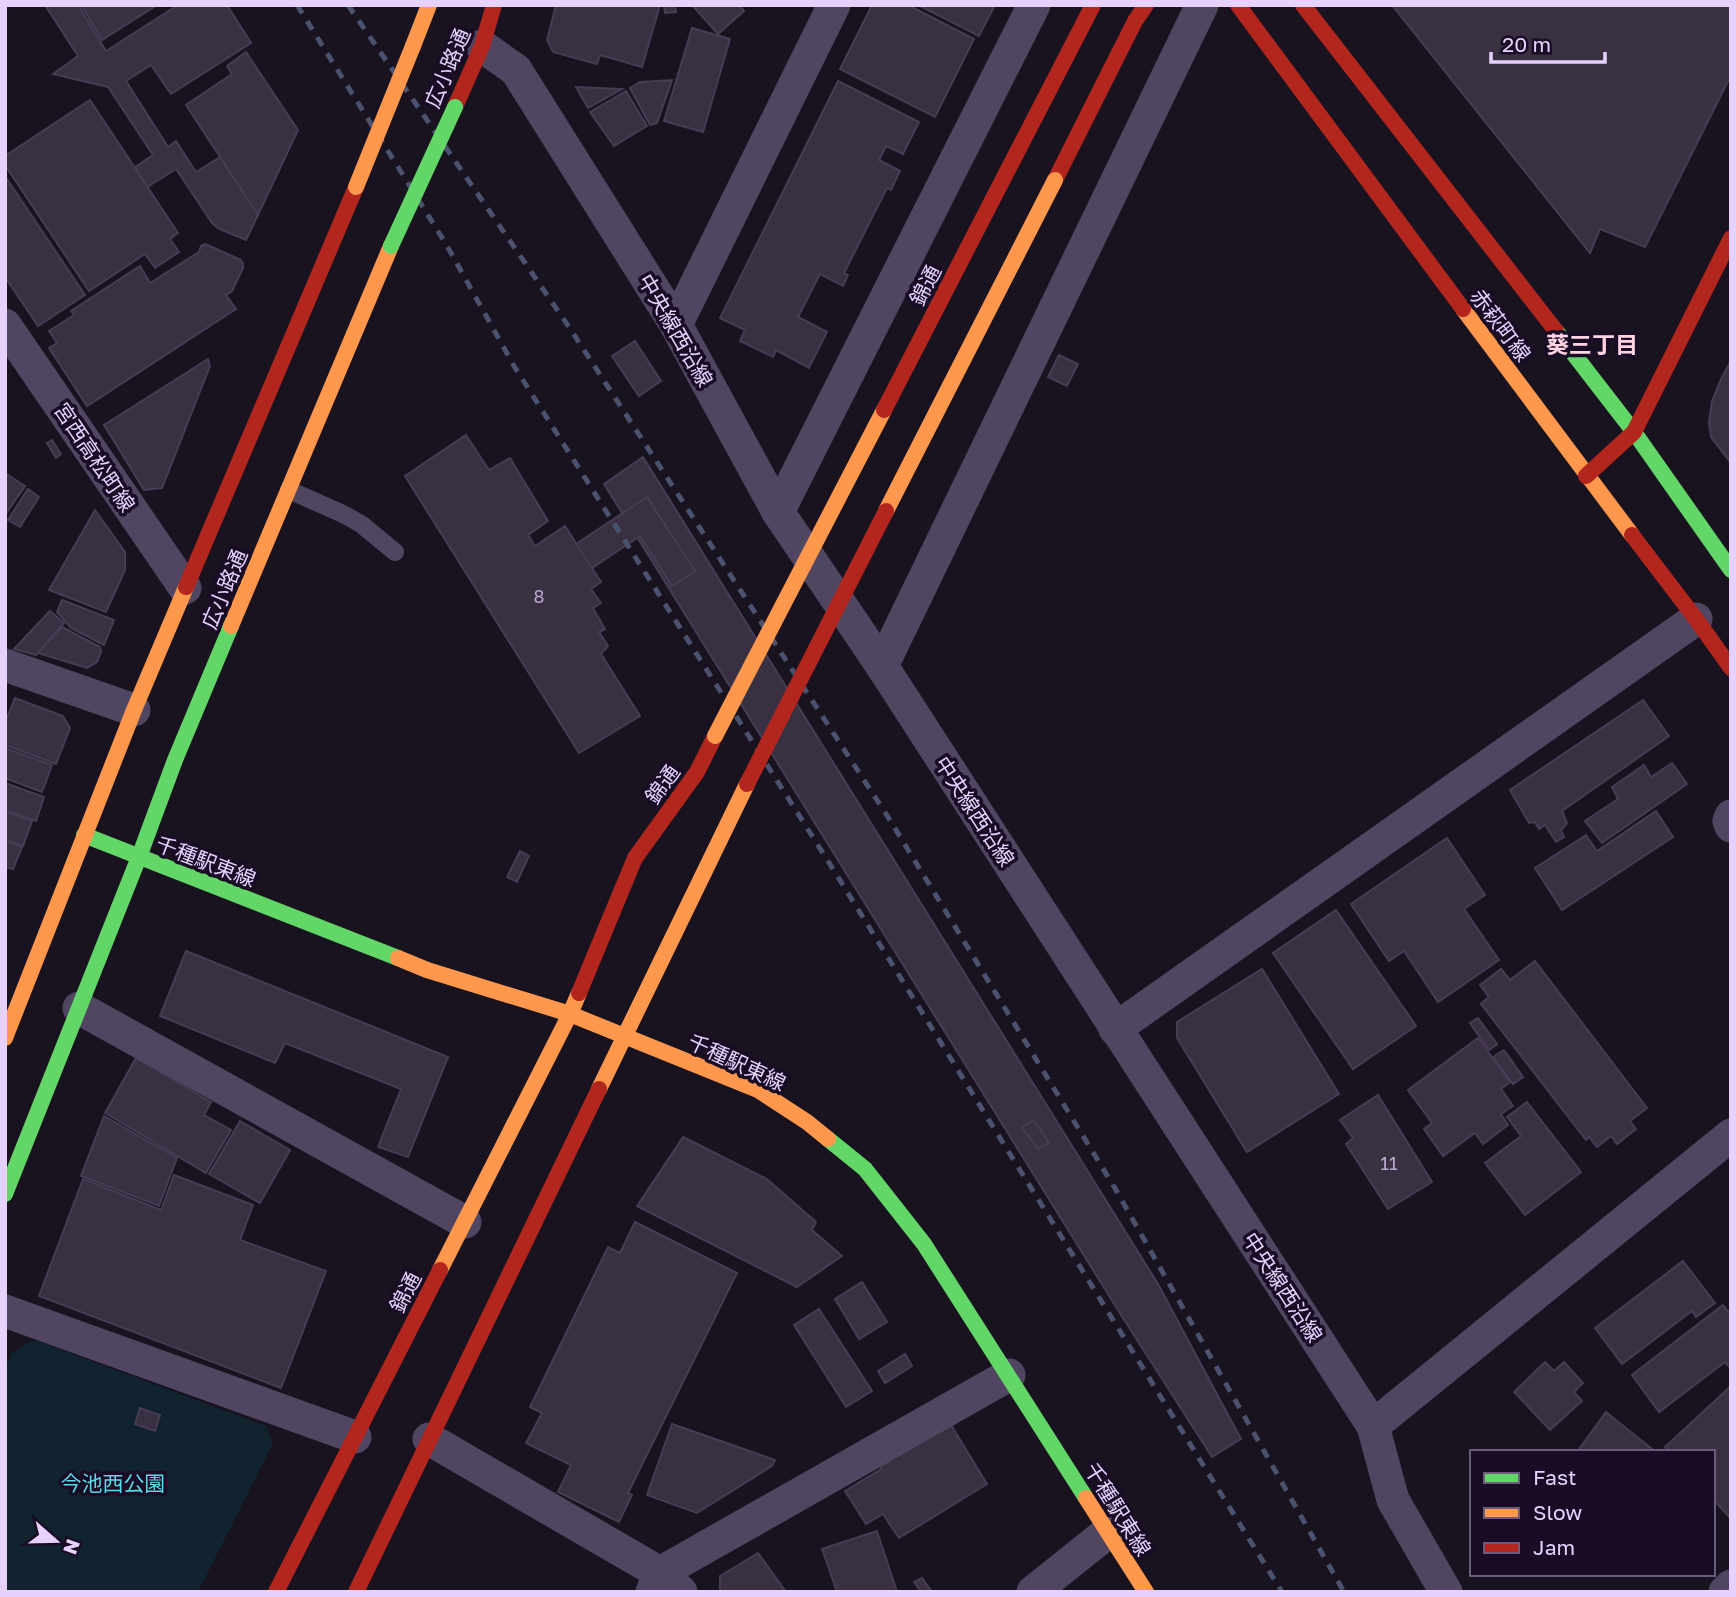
<svg xmlns="http://www.w3.org/2000/svg" width="1736" height="1597" font-family="'Golos Text','Noto Sans JP',sans-serif">
	<style>
		.green { fill: #10232e }
		.building { fill: #393042; stroke: #483c55; stroke-width: 2 }
		.lines { fill: none; stroke-linecap: round; stroke-linejoin: round }
		.lane { stroke: #504661; stroke-width: 18 }
		.street { stroke: #504661; stroke-width: 33 }
		.fast { stroke: #63d668; stroke-width: 16 }
		.slow { stroke: #ff974d; stroke-width: 16 }
		.jam { stroke: #b3261e; stroke-width: 16 }
		.rail { stroke: #4a526d; stroke-width: 5; stroke-dasharray: 10 9; stroke-linecap: butt }
		.fast-bridge { stroke: #63d668; stroke-width: 16 }
		.slow-bridge { stroke: #ff974d; stroke-width: 16 }
		.jam-bridge { stroke: #b3261e; stroke-width: 16 }
		.labels { text-anchor: middle; dominant-baseline: central; stroke-width: 7; stroke-linejoin: round; paint-order: stroke }
		.number-label { font-size: 18px; fill: #bba9d0 }
		.street-label { font-size: 21px; fill: #e6d1ff; stroke: #190d26 }
		.park-label { font-size: 21px; fill: #54dce8; stroke: #190d26 }
		.neighbourhood-label { font-size: 23px; font-weight: bold; fill: #ffd3e1; stroke: #190d26 }
	</style>
	<rect width="100%" height="100%" fill="#191320"/>
	<polygon class="green" points="35,1340 266,1426 273,1443 198,1592 5,1592 5,1372 12,1352"/>
	<g class="building">
		<polygon points="45,5 78,5 106,51 178,5 227,5 251,43 171,94 151,65 126,81 168,147 176,141 196,172 220,157 258,215 246,240 219,229 212,223 176,169 147,187 135,167 153,155 108,87 53,74 78,56"/>
		<polygon points="81,5 157,5 102,40"/>
		<polygon points="556,5 660,5 642,67 600,55 597,64 553,52 547,40"/>
		<polygon points="664,5 675,5 676,12 665,13"/>
		<polygon points="692,5 739,5 744,11 718,34"/>
		<polygon points="872,5 908,5 974,39 935,117 840,69"/>
		<polygon points="918,5 995,5 979,36"/>
		<polygon points="1392,5 1731,5 1731,75 1645,247 1600,229 1590,253"/>
		<polygon points="692,28 730,39 703,132 664,121"/>
		<polygon points="246,52 298,130 258,215 186,105 232,74 227,66"/>
		<polygon points="672,80 657,123 650,125 630,88 640,82"/>
		<polygon points="838,81 919,122 903,154 886,146 879,160 900,171 891,190 887,188 844,273 848,275 843,286 820,274 798,317 827,332 809,368 776,350 773,357 740,341 745,330 720,318"/>
		<polygon points="576,87 622,89 588,108"/>
		<polygon points="626,91 647,126 614,146 590,112"/>
		<polygon points="90,100 178,233 170,239 179,252 155,268 145,254 89,291 5,165 5,156"/>
		<polygon points="5,176 85,295 38,326 5,277"/>
		<polygon points="205,244 241,260 243,264 243,268 232,291 226,295 236,309 87,406 49,348 57,343 49,331 74,315 71,311 140,266 150,283 199,252 201,246"/>
		<polygon points="635,341 661,381 639,396 612,356"/>
		<polygon points="1059,355 1078,364 1067,386 1048,377"/>
		<polygon points="208,359 210,366 162,488 144,490 104,425"/>
		<polygon points="1731,361 1731,463 1711,437 1709,422 1712,401 1722,377"/>
		<polygon points="466,435 489,470 510,458 548,521 528,535 535,546 565,526 601,582 591,589 601,603 593,608 605,629 599,632 608,646 601,654 640,716 579,753 405,476"/>
		<polygon points="52,440 61,454 56,458 47,443"/>
		<polygon points="643,457 1158,1284 1241,1439 1212,1457 1121,1315 604,484"/>
		<polygon points="5,473 25,486 5,515"/>
		<polygon points="28,489 39,497 20,527 8,520"/>
		<polygon points="647,497 695,571 672,586 640,536 592,568 576,544"/>
		<polygon points="95,510 125,552 125,570 106,612 49,590"/>
		<polygon points="62,600 114,620 104,645 71,628 57,612"/>
		<polygon points="50,611 64,623 36,655 14,649"/>
		<polygon points="62,627 100,647 101,652 97,662 87,668 38,653"/>
		<polygon points="15,698 63,716 70,728 56,764 5,745 5,723"/>
		<polygon points="1643,700 1669,736 1562,811 1567,823 1561,830 1564,837 1556,842 1545,825 1539,829 1535,822 1529,823 1510,790"/>
		<polygon points="5,748 52,765 42,792 5,778"/>
		<polygon points="1672,763 1687,784 1602,843 1585,821 1618,799 1612,787 1644,765 1651,777"/>
		<polygon points="5,783 44,797 36,821 5,810"/>
		<polygon points="5,811 32,821 23,846 5,840"/>
		<polygon points="1656,811 1673,837 1562,910 1535,868 1586,835 1597,851"/>
		<polygon points="1447,838 1485,895 1464,909 1499,960 1438,1002 1404,951 1389,961 1351,904"/>
		<polygon points="5,840 22,847 13,869 5,867"/>
		<polygon points="520,851 529,856 517,882 507,877"/>
		<polygon points="1336,910 1416,1026 1353,1069 1273,953"/>
		<polygon points="186,951 448,1057 408,1157 378,1147 401,1089 285,1043 275,1063 160,1016"/>
		<polygon points="1535,961 1647,1108 1630,1121 1636,1129 1617,1144 1611,1136 1597,1147 1589,1137 1586,1140 1481,1004 1489,997 1480,985 1501,969 1510,980"/>
		<polygon points="1262,969 1339,1094 1247,1152 1177,1038 1177,1022"/>
		<polygon points="1478,1018 1497,1044 1489,1050 1470,1023"/>
		<polygon points="1478,1038 1510,1082 1501,1089 1513,1106 1501,1114 1508,1125 1483,1144 1475,1133 1443,1156 1424,1129 1432,1123 1408,1090"/>
		<polygon points="1504,1050 1523,1077 1513,1084 1493,1057"/>
		<polygon points="136,1058 211,1102 204,1115 231,1130 206,1173 105,1113"/>
		<polygon points="1378,1095 1432,1182 1388,1209 1346,1144 1353,1138 1340,1120"/>
		<polygon points="1527,1102 1581,1172 1525,1215 1485,1163 1521,1136 1507,1117"/>
		<polygon points="104,1116 177,1158 159,1206 81,1176"/>
		<polygon points="1034,1120 1049,1143 1038,1149 1022,1127"/>
		<polygon points="240,1121 290,1150 260,1203 209,1174"/>
		<polygon points="683,1137 767,1179 816,1222 812,1230 842,1256 797,1287 637,1206"/>
		<polygon points="174,1175 253,1205 240,1240 326,1271 281,1388 39,1296 83,1179 161,1210"/>
		<polygon points="635,1222 737,1273 628,1493 632,1495 619,1522 558,1492 571,1465 526,1443 542,1413 530,1407 608,1247 620,1253"/>
		<polygon points="1683,1261 1715,1303 1696,1317 1692,1311 1622,1364 1595,1328"/>
		<polygon points="862,1282 887,1322 859,1339 835,1299"/>
		<polygon points="1723,1305 1731,1315 1731,1369 1725,1362 1659,1412 1632,1375"/>
		<polygon points="819,1309 872,1391 846,1407 794,1325"/>
		<polygon points="905,1354 912,1366 885,1383 878,1371"/>
		<polygon points="1545,1362 1554,1371 1564,1362 1583,1383 1574,1392 1582,1401 1550,1430 1514,1392"/>
		<polygon points="1731,1386 1731,1519 1713,1499 1713,1452 1670,1452 1665,1447"/>
		<polygon points="140,1408 160,1415 155,1431 135,1424"/>
		<polygon points="1606,1412 1652,1449 1649,1452 1577,1452"/>
		<polygon points="672,1424 775,1460 772,1466 697,1513 647,1495"/>
		<polygon points="951,1425 987,1484 899,1538 883,1514 866,1524 845,1491 881,1469 881,1466"/>
		<polygon points="877,1531 897,1592 837,1592 822,1549"/>
		<polygon points="758,1553 786,1592 722,1592 720,1590 720,1576"/>
		<polygon points="922,1578 932,1592 921,1592 914,1582"/>
	</g>
	<g class="lines">
		<polyline class="lane" points="289,490 343,514 361,524 395,552"/>
		<g class="street">
			<polyline points="482,46 516,70 676,325 778,512 882,666 1373,1426 1393,1500 1446,1592"/>
			<polyline points="5,325 185,588"/>
			<polyline points="676,325 834,5"/>
			<polyline points="778,512 1034,5"/>
			<polyline points="5,665 134,710"/>
			<polyline points="882,666 1202,5"/>
			<polyline points="1731,816 1729,821 1731,826"/>
			<polyline points="79,1008 465,1222"/>
			<polyline points="1115,1029 1696,619"/>
			<polyline points="5,1311 355,1437"/>
			<polyline points="1373,1426 1731,1135"/>
			<polyline points="429,1439 660,1573 681,1592"/>
			<polyline points="652,1592 660,1573 1009,1375"/>
			<polyline points="1033,1592 1108,1532"/>
			<polyline points="1725,1592 1731,1586"/>
		</g>
		<g class="fast">
			<polyline points="1556,331 1634,432 1731,570"/>
			<polyline points="84,835 398,958"/>
			<polyline points="828,1139 865,1169 924,1244 1086,1498"/>
			<polyline points="5,1194 139,857 175,760 231,626"/>
		</g>
		<g class="slow">
			<polyline points="413,46 429,5"/>
			<polyline points="1463,309 1632,535"/>
			<polyline points="231,626 391,246"/>
			<polyline points="398,958 427,970 570,1014 758,1090 807,1122 828,1139"/>
			<polyline points="5,1038 134,710 186,587"/>
			<polyline points="599,1089 747,784"/>
			<polyline points="440,1270 570,1014 579,993"/>
			<polyline points="1086,1498 1146,1592"/>
		</g>
		<g class="jam">
			<polyline points="1238,5 1463,309"/>
			<polyline points="1303,5 1556,331"/>
			<polyline points="455,107 482,46 494,5"/>
			<polyline points="1014,158 1093,5"/>
			<polyline points="1055,180 1135,21 1146,5"/>
			<polyline points="1586,476 1634,432 1731,238"/>
			<polyline points="1632,535 1696,619 1731,668"/>
			<polyline points="186,587 356,187"/>
			<polyline points="579,993 635,858 697,772 715,736"/>
			<polyline points="276,1592 440,1270"/>
			<polyline points="356,1592 599,1089"/>
		</g>
		<g class="rail">
			<polyline points="297,5 446,244 514,366 828,861 1282,1592"/>
			<polyline points="348,5 569,327 888,817 1116,1190 1344,1592"/>
		</g>
		<polyline class="fast-bridge" points="391,246 455,107"/>
		<g class="slow-bridge">
			<polyline points="356,187 413,46"/>
			<polyline points="886,511 1055,180"/>
			<polyline points="715,736 884,410"/>
		</g>
		<g class="jam-bridge">
			<polyline points="884,410 1014,158"/>
			<polyline points="747,784 886,511"/>
		</g>
	</g>
	<g class="labels">
		<g class="number-label">
			<text x="539" y="596">8</text>
			<text x="1389" y="1163">11</text>
		</g>
		<g class="street-label">
			<text transform="translate(447 68) rotate(-67)">広小路通</text>
			<text transform="translate(925 285) rotate(-63)">錦通</text>
			<text transform="translate(1501 325) rotate(53)">赤萩町線</text>
			<text transform="translate(676 330) rotate(60)">中央線西沿線</text>
			<text transform="translate(95 457) rotate(56)">宮西高松町線</text>
			<text transform="translate(224 589) rotate(-67)">広小路通</text>
			<text transform="translate(662 784) rotate(-54)">錦通</text>
			<text transform="translate(975 811) rotate(57)">中央線西沿線</text>
			<text transform="translate(206 861) rotate(21)">千種駅東線</text>
			<text transform="translate(737 1062) rotate(25)">千種駅東線</text>
			<text transform="translate(1283 1287) rotate(57)">中央線西沿線</text>
			<text transform="translate(405 1292) rotate(-63)">錦通</text>
			<text transform="translate(1118 1509) rotate(58)">千種駅東線</text>
		</g>
		<g class="park-label">
			<text x="113" y="1483">今池西公園</text>
		</g>
		<g class="neighbourhood-label">
			<text x="1592" y="344">葵三丁目</text>
		</g>
	</g>
	<rect width="1736" height="1597" fill="none" stroke="#e6d1ff" stroke-width="14"/>
	<rect x="1470" y="1450" width="245" height="126" fill="#190d26" stroke="#6b5b7d" stroke-width="2"/>
	<rect x="1484" y="1473" width="35" height="10" fill="#63d668" stroke="#6b5b7d" stroke-width="2"/>
	<text x="1533" y="1485" font-size="21" fill="#e6d1ff">Fast</text>
	<rect x="1484" y="1508" width="35" height="10" fill="#ff974d" stroke="#6b5b7d" stroke-width="2"/>
	<text x="1533" y="1520" font-size="21" fill="#e6d1ff">Slow</text>
	<rect x="1484" y="1543" width="35" height="10" fill="#b3261e" stroke="#6b5b7d" stroke-width="2"/>
	<text x="1533" y="1555" font-size="21" fill="#e6d1ff">Jam</text>
	<g transform="translate(56 1541) rotate(110)" stroke="#190d26" stroke-width="5" paint-order="stroke">
	<path d="M0-5L12 26L0 18L-12 26Z" fill="#e6d1ff"/>
	<text y="-10" font-size="19" font-weight="bold" text-anchor="middle" fill="#e6d1ff">N</text>
	</g>
	<path d="M1491 52v10h114v-10" fill="none" stroke="#e6d1ff" stroke-width="3.5"/>
	<text x="1502" y="52" font-size="21" fill="#e6d1ff" stroke="#190d26" stroke-width="5" paint-order="stroke">20 m</text>
</svg>
